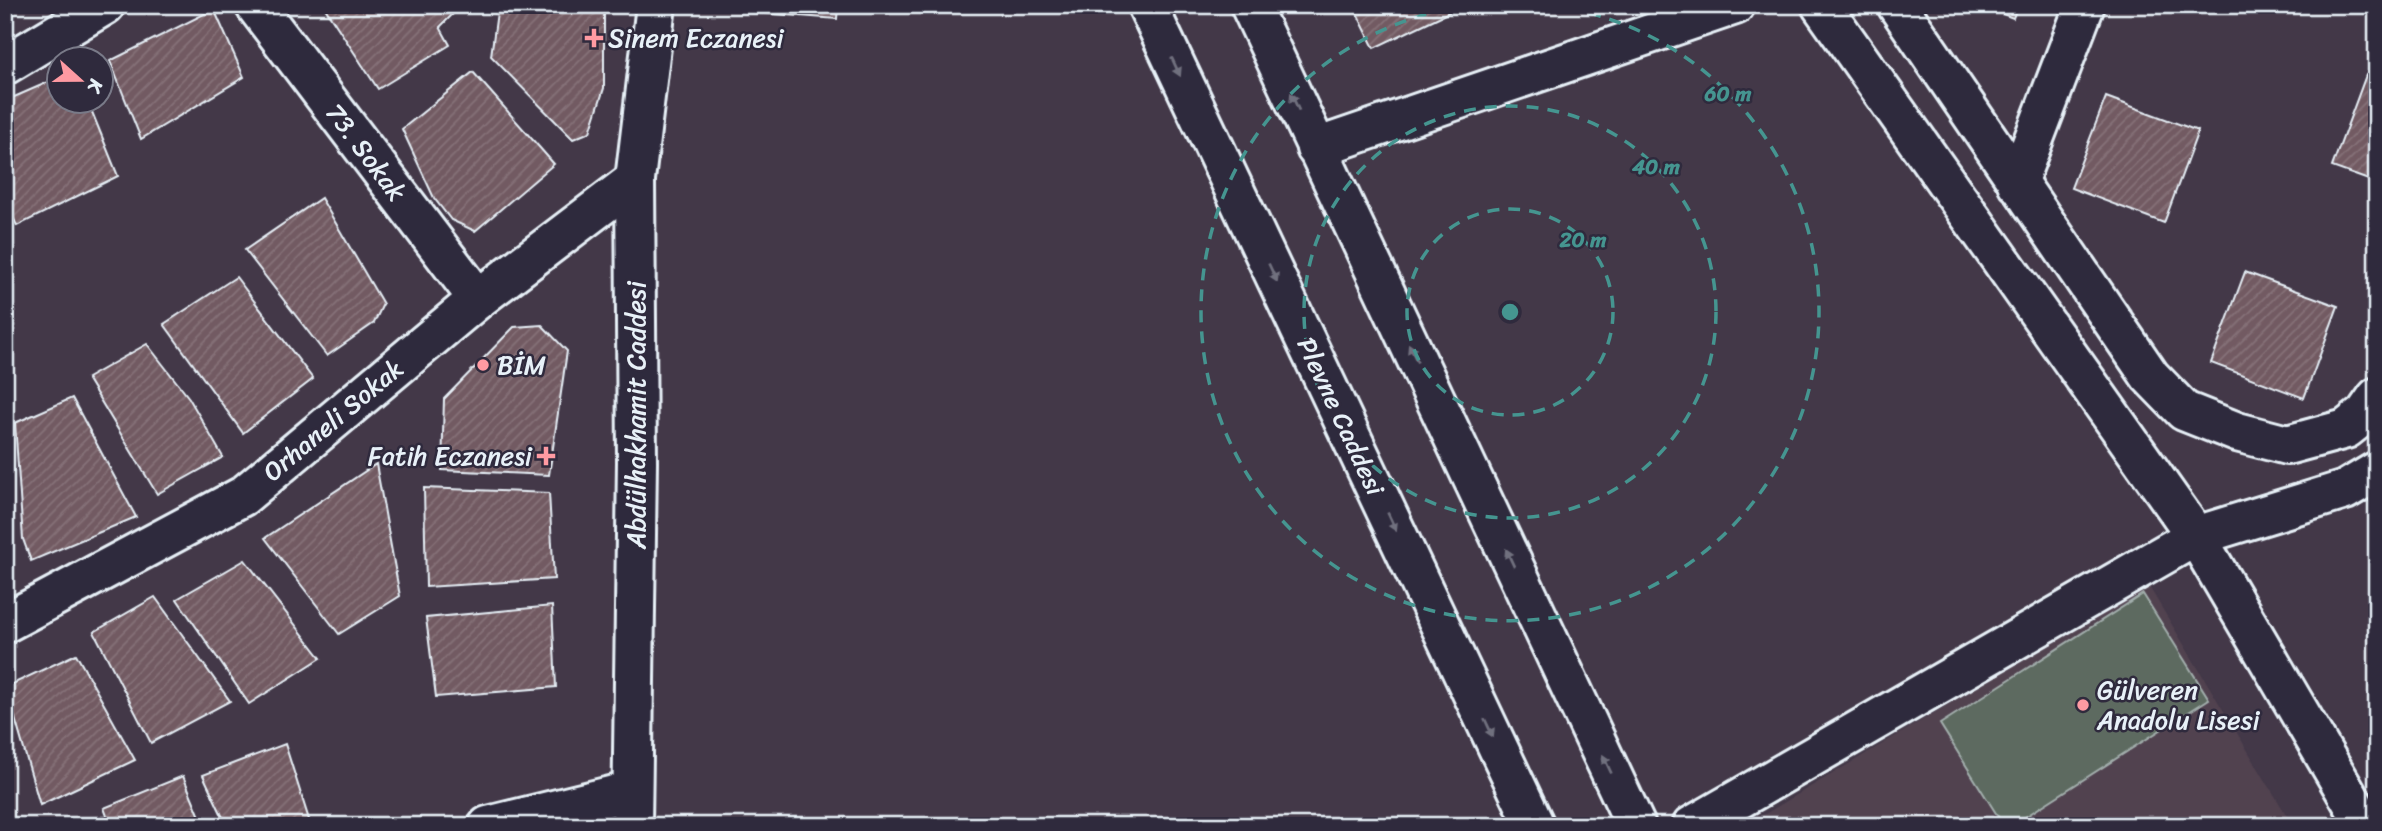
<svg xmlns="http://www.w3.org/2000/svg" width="2382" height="831" font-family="Sriracha,sans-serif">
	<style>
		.built { fill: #514250 }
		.pitch { fill: #5d6a60; stroke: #a2aeac; stroke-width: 2 }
		.building { fill: url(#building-hatch); stroke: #e8f1f8; stroke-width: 2 }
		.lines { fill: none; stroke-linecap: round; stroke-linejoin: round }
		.minor-casing { stroke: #e8f1f8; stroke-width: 44 }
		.major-casing { stroke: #e8f1f8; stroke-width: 44 }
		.minor { stroke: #2f2a3d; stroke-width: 38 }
		.major { stroke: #2f2a3d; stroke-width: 38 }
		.oneway { fill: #70707e }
		.ring { fill: none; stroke: #459590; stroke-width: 3.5; stroke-dasharray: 12 9 }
		.poi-dot { fill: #ff9aa2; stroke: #2f2a3d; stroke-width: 2.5 }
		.labels { text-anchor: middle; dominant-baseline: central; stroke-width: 5; stroke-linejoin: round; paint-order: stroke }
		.poi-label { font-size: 26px; fill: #e8f1f8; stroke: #2f2a3d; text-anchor: start }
		.street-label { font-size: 26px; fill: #e8f1f8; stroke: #2f2a3d }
		.centre { fill: #459590; stroke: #2f2a3d; stroke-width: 3.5 }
		.ring-label { font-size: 21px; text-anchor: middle; font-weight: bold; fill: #459590; stroke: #2f2a3d; stroke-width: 5; stroke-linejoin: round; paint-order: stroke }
	</style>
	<defs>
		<pattern id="building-hatch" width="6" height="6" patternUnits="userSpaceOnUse" patternTransform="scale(1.75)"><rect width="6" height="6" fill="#725a62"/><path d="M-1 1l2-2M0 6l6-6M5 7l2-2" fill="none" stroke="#867279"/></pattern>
	</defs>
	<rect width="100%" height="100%" fill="#433848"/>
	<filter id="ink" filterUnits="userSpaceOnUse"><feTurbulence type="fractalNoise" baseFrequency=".0143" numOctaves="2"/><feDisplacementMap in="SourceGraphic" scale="14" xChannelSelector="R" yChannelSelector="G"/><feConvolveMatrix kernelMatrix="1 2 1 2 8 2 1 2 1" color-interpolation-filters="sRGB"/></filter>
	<g filter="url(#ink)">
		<polygon class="built" points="2148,585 2293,826 1745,826"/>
		<polygon class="pitch" points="2143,594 2209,699 2011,826 2004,826 1940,724"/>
		<g class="building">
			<polygon points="323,5 450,5 455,12 440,27 450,45 378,89"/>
			<polygon points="498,5 604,5 604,88 590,132 573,139 491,56"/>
			<polygon points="748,5 838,5 837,19 747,12"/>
			<polygon points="1353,5 1464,5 1374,48"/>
			<polygon points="1979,5 2018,5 2013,18"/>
			<polygon points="214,9 244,77 141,139 110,61"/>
			<polygon points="473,72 554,164 475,231 451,220 434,198 402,129"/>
			<polygon points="2366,75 2377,79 2377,183 2332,167"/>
			<polygon points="60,77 60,102 88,102 118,176 17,226 5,199 5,191 11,188 5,172 5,101"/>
			<polygon points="2106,97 2198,131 2164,223 2071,188"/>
			<polygon points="321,198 383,304 374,323 327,356 245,250"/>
			<polygon points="2245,272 2338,306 2304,398 2211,363"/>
			<polygon points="236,277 313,379 243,433 164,324"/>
			<polygon points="542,325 567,351 549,475 442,470 444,399 514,327"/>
			<polygon points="147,344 189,398 223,457 157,494 87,378"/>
			<polygon points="72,398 136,517 31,561 23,539 15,423"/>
			<polygon points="376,464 400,596 339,634 265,538"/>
			<polygon points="424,488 549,493 554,579 426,587"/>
			<polygon points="245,560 321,658 249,704 177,599"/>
			<polygon points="155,597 230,701 151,743 94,632"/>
			<polygon points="552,606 556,687 436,697 426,618"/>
			<polygon points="76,654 135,760 40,805 6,687"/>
			<polygon points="285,744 311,826 227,826 203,775"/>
			<polygon points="183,776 204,826 111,826 104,808"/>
		</g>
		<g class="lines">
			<g class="minor-casing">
				<g id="minor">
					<polyline points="255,5 478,299"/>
					<polyline points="1821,5 2196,536 2345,490 2377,471"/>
					<polyline points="1897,5 2150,376 2184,411 2237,432 2287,445 2346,429 2365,414 2377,397"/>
					<polyline points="5,65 105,5"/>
					<polyline points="1316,148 1735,5"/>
					<polyline points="2017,183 2085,5"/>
					<polyline points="5,623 243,496 478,299 635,180"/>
					<polyline points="488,826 631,791"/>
					<polyline points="1692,826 2196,536 2366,826"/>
				</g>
			</g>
			<g class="major-casing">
				<g id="major">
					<polyline points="1147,5 1535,826"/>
					<polyline points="1250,5 1636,826"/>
					<polyline points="632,826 637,462 635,180 656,5"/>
				</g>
			</g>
			<use href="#minor" class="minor"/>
			<use href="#major" class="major"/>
		</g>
		<defs><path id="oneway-solid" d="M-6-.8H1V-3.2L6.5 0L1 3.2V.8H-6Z" transform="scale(1.75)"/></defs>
		<g class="oneway">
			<use href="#oneway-solid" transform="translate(1176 67) rotate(65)"/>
			<use href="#oneway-solid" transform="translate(1295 102) rotate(-115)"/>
			<use href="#oneway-solid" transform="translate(1273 273) rotate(65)"/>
			<use href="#oneway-solid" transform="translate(1413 353) rotate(-115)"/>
			<use href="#oneway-solid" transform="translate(1392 522) rotate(65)"/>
			<use href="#oneway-solid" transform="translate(1510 558) rotate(-115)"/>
			<use href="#oneway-solid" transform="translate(1489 728) rotate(65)"/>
			<use href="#oneway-solid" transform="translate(1607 764) rotate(-115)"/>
		</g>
	</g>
	<g class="ring">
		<circle cx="1510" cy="312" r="103"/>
		<circle cx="1510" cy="312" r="206"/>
		<path d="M1548 5A309 309 0 1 1 1472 5"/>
	</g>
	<g class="poi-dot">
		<path d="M590.5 27.5h7v7h7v7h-7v7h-7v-7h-7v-7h7z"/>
		<circle cx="483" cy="365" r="7"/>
		<path d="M542.5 445.5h7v7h7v7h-7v7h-7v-7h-7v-7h7z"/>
		<circle cx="2083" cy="705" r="7"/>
	</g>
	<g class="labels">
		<g class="poi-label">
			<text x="608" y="38">Sinem Eczanesi</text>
			<text x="497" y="365">BİM</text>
			<text x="532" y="456" text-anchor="end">Fatih Eczanesi</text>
			<text x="2097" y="690">Gülveren<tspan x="2097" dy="30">Anadolu Lisesi</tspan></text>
		</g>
		<g class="street-label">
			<text transform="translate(366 152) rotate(53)">73. Sokak</text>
			<text transform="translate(636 415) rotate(-90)">Abdülhakhamit Caddesi</text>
			<text transform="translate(1341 416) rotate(65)">Plevne Caddesi</text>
			<text transform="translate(333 420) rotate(-40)">Orhaneli Sokak</text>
		</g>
	</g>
	<circle cx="1510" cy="312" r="10" class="centre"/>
	<g class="ring-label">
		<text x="1728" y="101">60 m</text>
		<text x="1656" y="174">40 m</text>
		<text x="1583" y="247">20 m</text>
	</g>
	<rect width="2382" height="831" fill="none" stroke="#2f2a3d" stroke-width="28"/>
	<rect x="14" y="14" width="2354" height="803" fill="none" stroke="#e8f1f8" stroke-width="2.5" filter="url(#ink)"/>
	<g transform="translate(80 80) rotate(111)"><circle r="33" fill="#2f2a3d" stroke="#797a88" stroke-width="2"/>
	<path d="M0-5L12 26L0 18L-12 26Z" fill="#ff9aa2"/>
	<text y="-10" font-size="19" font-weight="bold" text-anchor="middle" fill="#e8f1f8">K</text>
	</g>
</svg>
